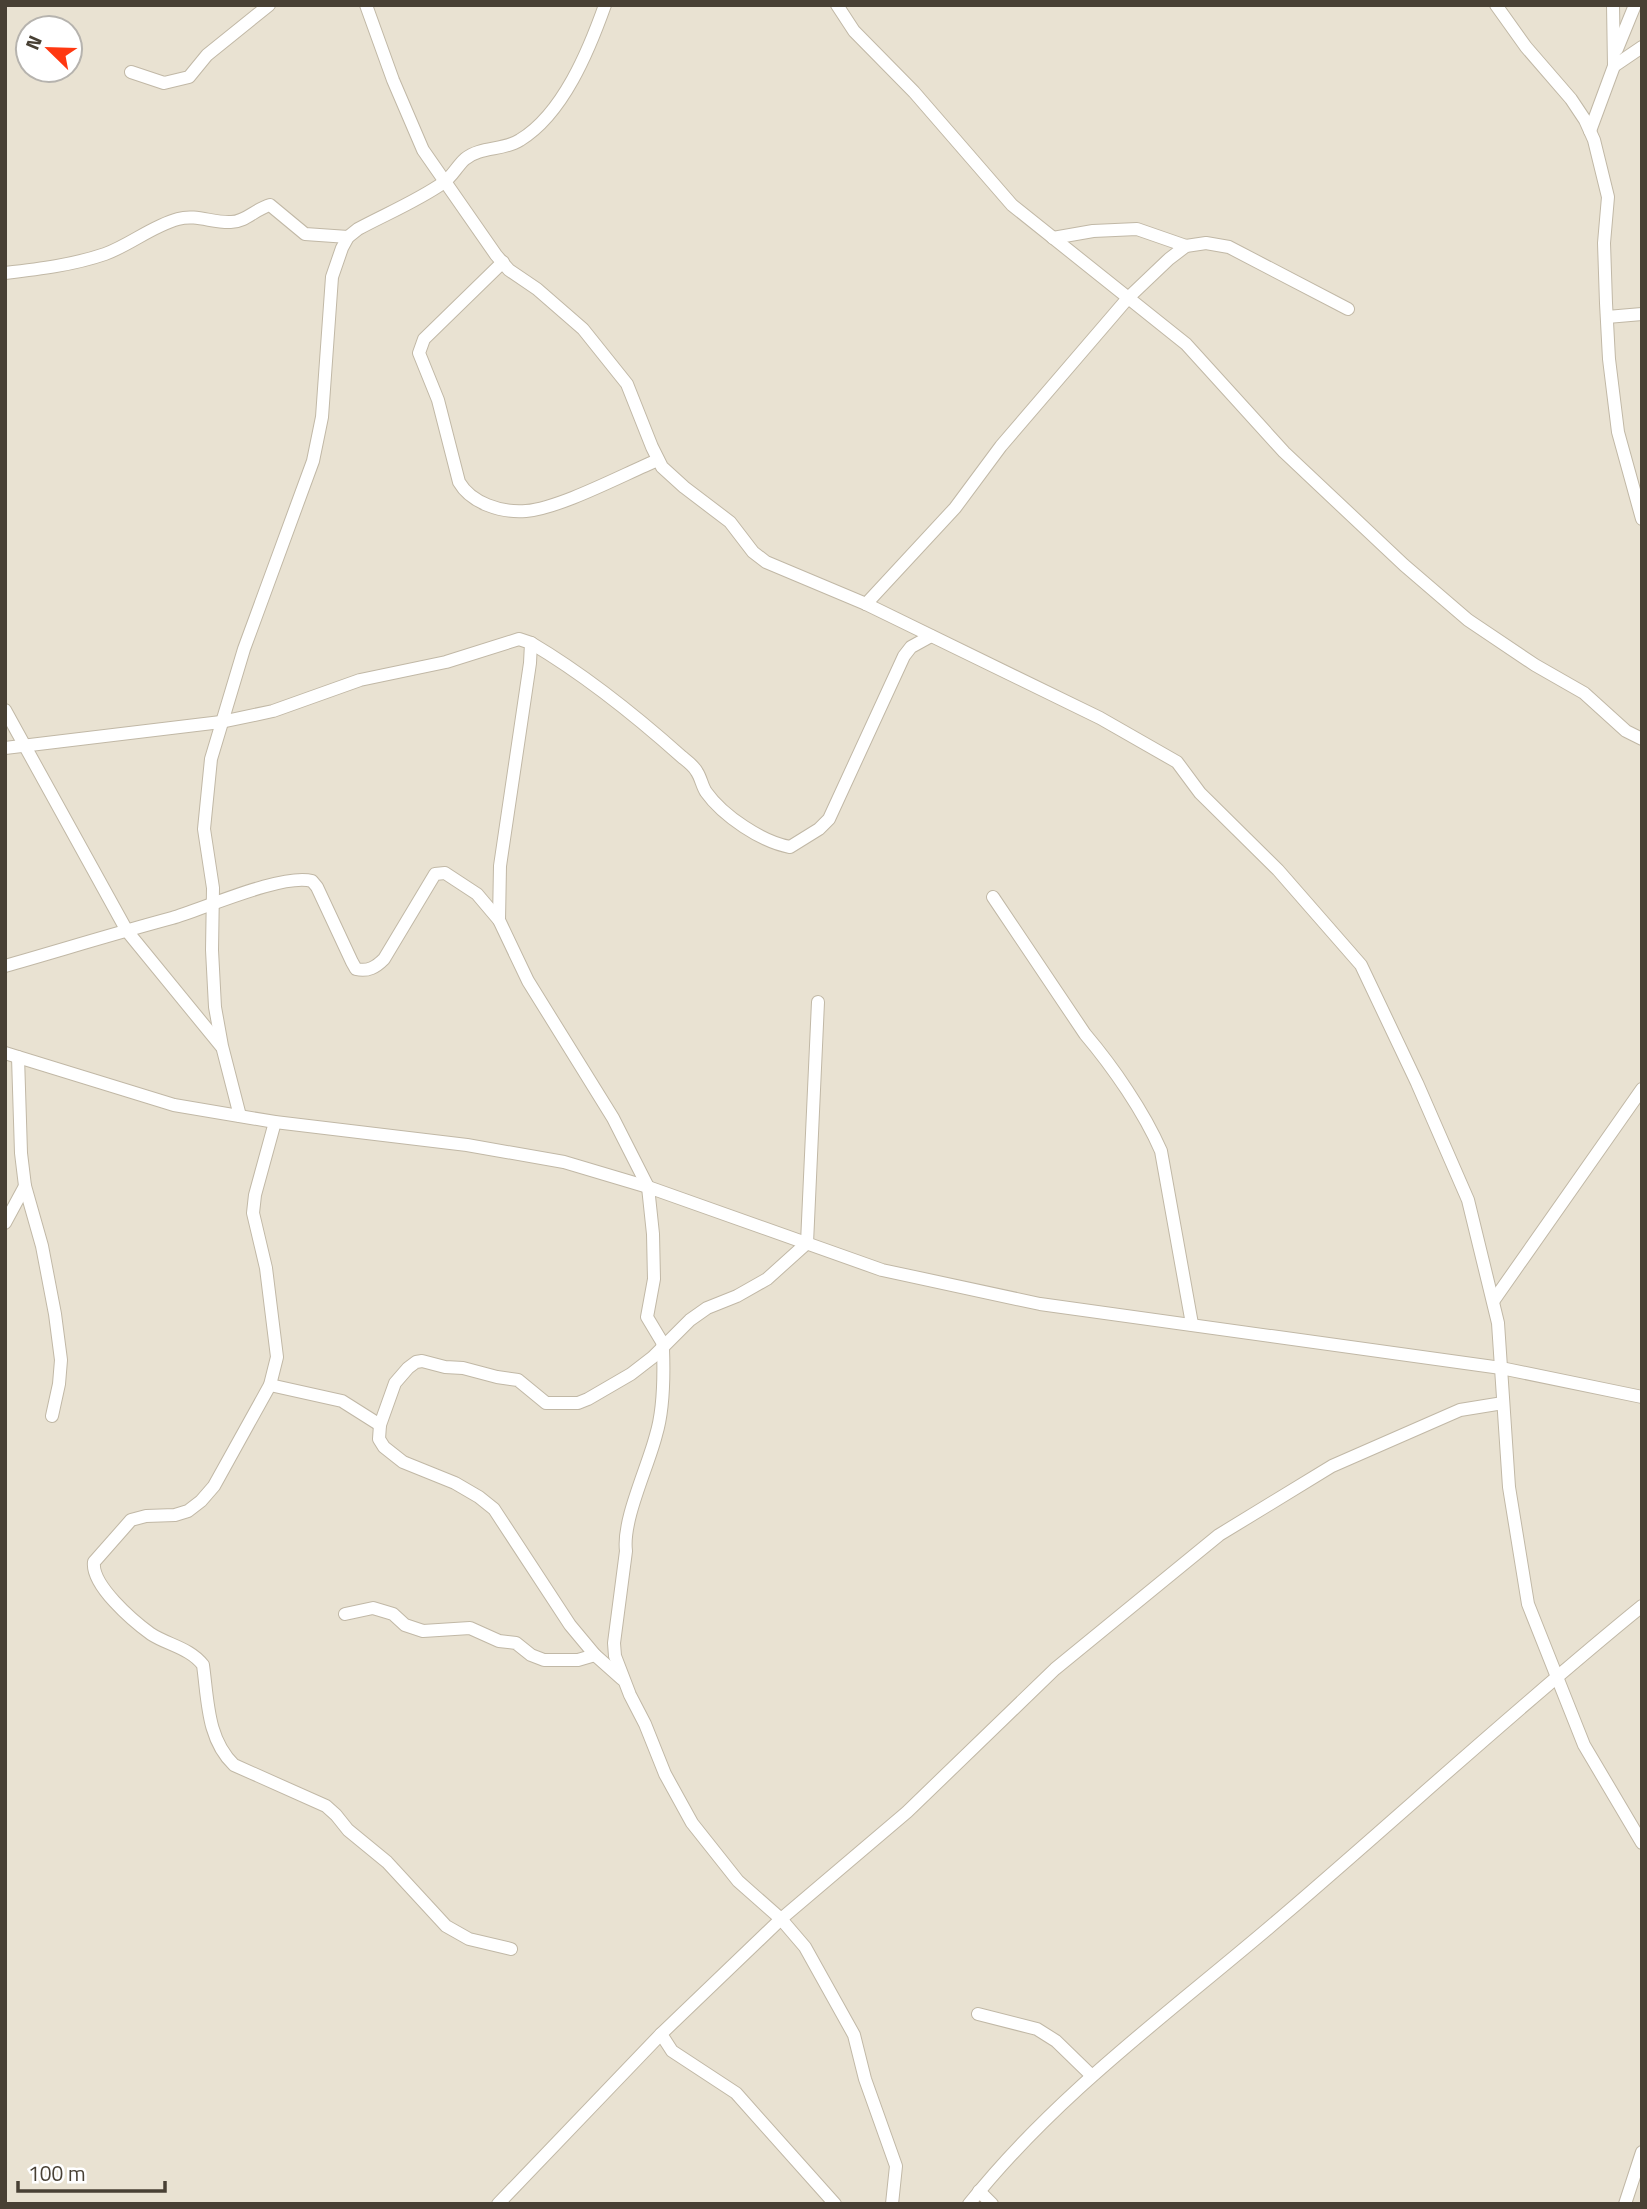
<svg xmlns="http://www.w3.org/2000/svg" width="1647" height="2209" font-family="'Titillium Web',sans-serif">
	<style>
		.residential { fill: #e9e2d2; fill-rule: evenodd }
		.lines { fill: none; stroke-linecap: round; stroke-linejoin: round }
		.minor-casing { stroke: #c1b8a6; stroke-width: 14 }
		.minor { stroke: #fff; stroke-width: 12 }
	</style>
	<rect width="100%" height="100%" fill="#f4f0e5"/>
	<path class="residential" d="M5 5H1642V2204H5ZM28 28H70V70H28Z"/>
	<g class="lines">
		<g class="minor-casing">
			<g id="minor">
				<polyline points="366,5 393,80 423,150 496,255 509,270 537,289 583,329 627,384 652,447 662,467 684,487 730,522 753,552 766,562 866,604 1100,718 1177,762 1200,793 1278,870 1361,965 1417,1083 1468,1200 1498,1323 1509,1487 1528,1604 1584,1745 1642,1843"/>
				<polyline points="837,5 854,31 914,92 1012,205 1186,344 1284,452 1404,565 1468,620 1535,665 1584,693 1626,731 1642,739"/>
				<polyline points="1496,5 1526,47 1571,99 1585,120 1594,140 1608,197 1604,243 1606,303 1609,359 1618,432 1642,519"/>
				<polyline points="1617,49 1635,5"/>
				<polyline points="1614,66 1642,47"/>
				<polyline points="131,72 164,83 189,77 207,55 269,5"/>
				<polyline points="1590,131 1614,66 1613,5"/>
				<polyline points="1053,238 1093,231 1137,229 1186,246"/>
				<path d="M503 262 424 339 419 353 438 400 459 482C471 503 501 513 526 511 561 508 624 474 658 460"/>
				<path d="M5 273C39 269 73 265 105 254 130 245 152 226 178 219 196 214 213 223 231 222 246 222 255 209 270 205L305 234 348 237"/>
				<polyline points="1607,317 1642,314"/>
				<polyline points="866,604 955,508 1001,446 1128,298 1169,259 1186,246 1206,243 1229,247 1348,309"/>
				<path d="M531 643C585 675 635 715 682 757 687 761 694 766 697 772 701 778 702 786 706 792 723 816 762 842 790 847L819 829 829 819 904 656 911 647 931 636"/>
				<polyline points="5,710 127,931 221,1046"/>
				<path d="M5 748 221 722 273 711 360 680 446 662 519 639 531 643 530 663 500 866 499 920 528 981 613 1118 648 1187 653 1234 654 1279 647 1317 662 1342 663 1348C664 1375 664 1409 656 1435 648 1467 622 1520 626 1551L614 1643 615 1656 630 1695 645 1724 665 1774 692 1823 738 1881 781 1919 805 1947 854 2035 865 2079 896 2166 892 2204"/>
				<path d="M993 897 1085 1034C1113 1067 1144 1112 1161 1151L1192 1324"/>
				<path d="M5 966C61 950 116 933 172 918 203 909 283 873 312 881L317 887 352 962 356 969C368 972 376 967 384 959L435 874 445 873 477 894 499 920"/>
				<polyline points="5,1053 174,1105 275,1122 467,1145 564,1162 648,1187 882,1270 1040,1304 1501,1368 1642,1397"/>
				<polyline points="18,1057 21,1153 25,1186 42,1246 55,1314 61,1360 59,1384 52,1416"/>
				<path d="M240 1116 222 1046 215 1007 212 950 213 888 204 829 211 759 244 649 313 461 322 417 332 277 342 248 348 237 358 229C386 214 417 201 443 183 452 177 457 166 465 159 481 146 503 151 520 140 563 114 589 50 605 5"/>
				<path d="M275 1122 255 1195 253 1213 266 1268 277 1357 270 1385 214 1486 201 1501 188 1511 175 1515 146 1516 131 1520 94 1562C91 1585 133 1621 151 1634 168 1645 190 1648 203 1665 208 1701 207 1739 234 1765L326 1806 336 1815 348 1830 387 1862 446 1926 469 1939 511 1949"/>
				<polyline points="5,1223 25,1186"/>
				<polyline points="1494,1300 1642,1089"/>
				<polyline points="270,1385 342,1401 380,1425"/>
				<polyline points="345,1614 373,1608 393,1614 405,1625 423,1631 470,1628 499,1641 516,1643 531,1655 544,1660 578,1660 595,1655"/>
				<polyline points="622,1679 595,1655 570,1625 494,1509 479,1497 455,1483 403,1462 384,1447 379,1439 380,1425 395,1383 408,1368 416,1362 422,1361 445,1367 463,1368 497,1377 518,1380 546,1403 578,1403 588,1399 631,1374 653,1357 690,1320 707,1308 737,1296 767,1279 807,1243 818,1002"/>
				<polyline points="978,2014 1037,2029 1056,2041 1091,2075"/>
				<polyline points="661,2034 672,2051 736,2093 835,2204"/>
				<polyline points="979,2191 992,2204"/>
				<polyline points="498,2204 661,2034 781,1919 907,1812 1055,1669 1219,1535 1332,1466 1460,1410 1503,1403"/>
				<path d="M969 2204C1059 2091 1176 2008 1285 1914 1404 1812 1520 1705 1642 1606"/>
				<polyline points="1625,2204 1642,2152"/>
			</g>
		</g>
		<use href="#minor" class="minor"/>
	</g>
	<rect width="1647" height="2209" fill="none" stroke="#484034" stroke-width="14"/>
	<g transform="translate(49 49) rotate(293)"><circle r="33" fill="#ffffff" stroke="#b6b3ae" stroke-width="2"/>
	<path d="M0-5L12 26L0 18L-12 26Z" fill="#ff3811"/>
	<text y="-10" font-size="19" font-weight="bold" text-anchor="middle" fill="#484034">N</text>
	</g>
	<path d="M18 2181v10h147v-10" fill="none" stroke="#484034" stroke-width="3.5"/>
	<text x="28" y="2181" font-size="21" fill="#484034" stroke="#ffffff" stroke-width="5" paint-order="stroke">100 m</text>
</svg>
